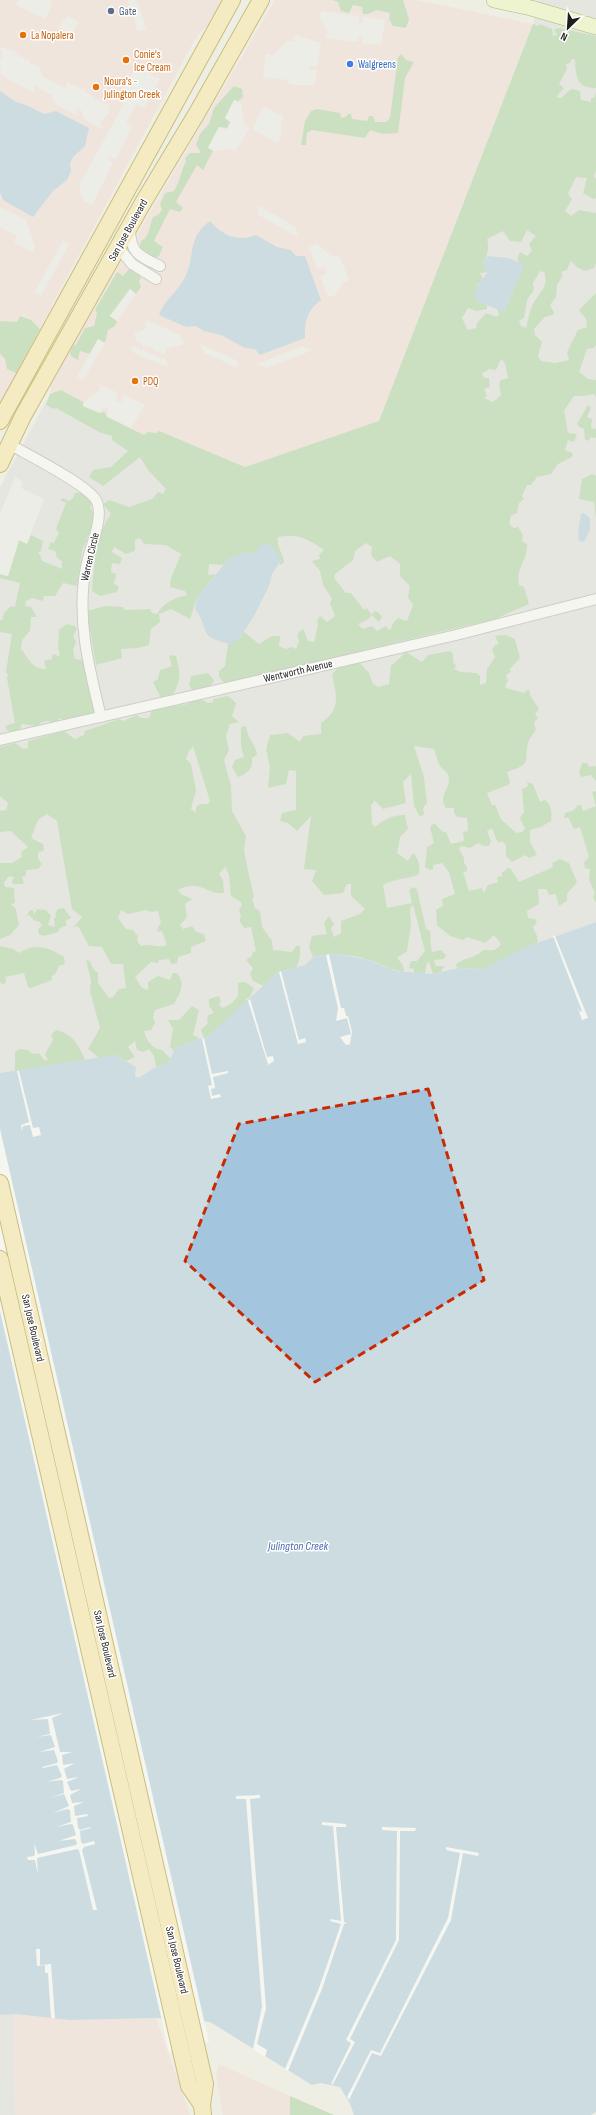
<svg xmlns="http://www.w3.org/2000/svg" width="596" height="2115" font-family="'Sofia Sans Condensed',sans-serif">
	<style>
		.residential { fill: #dcdbdb }
		.commercial { fill: #f0dad3 }
		.forest { fill: #9ecf98; fill-rule: evenodd }
		.parking { fill: #eaeaea }
		.water { fill: #a4c5de }
		.pier { fill: #fff }
		.lines { fill: none; stroke-linecap: round; stroke-linejoin: round }
		.street-casing { stroke: #a5a5a5; stroke-width: 12 }
		.secondary-casing { stroke: #547703; stroke-width: 16 }
		.primary-casing { stroke: #988400; stroke-width: 18 }
		.street { stroke: #fff; stroke-width: 10 }
		.secondary { stroke: #eafab7; stroke-width: 15 }
		.primary { stroke: #fde69b; stroke-width: 16 }
		.marked { fill: none; stroke: #cc2800; stroke-width: 3; stroke-dasharray: 8 5; stroke-linejoin: round }
		.service-dot { fill: #5c6f8a; stroke: #fff; stroke-width: 1.5 }
		.food-dot { fill: #e8710a; stroke: #fff; stroke-width: 1.5 }
		.shop-dot { fill: #3f7fe0; stroke: #fff; stroke-width: 1.5 }
		.labels { text-anchor: middle; dominant-baseline: central; stroke-width: 3; stroke-linejoin: round; paint-order: stroke }
		.service-label { font-size: 11px; fill: #4e5e75; stroke: #fff; text-anchor: start }
		.food-label { font-size: 11px; fill: #c56008; stroke: #fff; text-anchor: start }
		.shop-label { font-size: 11px; fill: #366cbe; stroke: #fff; text-anchor: start }
		.street-label { font-size: 11px; fill: #1e1e1e; stroke: #fff }
		.water-label { font-size: 12px; font-style: italic; fill: #4968af; stroke: #fff }
	</style>
	<rect width="100%" height="100%" fill="#efeee4"/>
	<g class="residential">
		<polygon points="539,0 596,0 596,922 523,948 484,969 458,968 433,974 396,971 333,953 313,957 305,965 278,972 208,1036 175,1048 170,1062 152,1069 139,1079 115,1055 0,1073 0,487 50,394 152,441 533,24"/>
		<polygon points="14,2014 15,2115 0,2115 0,2015"/>
	</g>
	<g class="commercial">
		<polygon points="0,0 222,0 209,24 198,35 192,45 52,305 0,405"/>
		<polygon points="275,0 416,0 533,24 379,421 245,467 163,432 152,441 50,394 51,381"/>
		<polygon points="14,2014 69,2020 156,2018 190,2115 15,2115"/>
		<polygon points="219,2064 290,2096 290,2115 223,2115 216,2074"/>
	</g>
	<g class="forest">
		<polygon points="332,0 403,0 409,19 406,28 393,26 389,19 390,13 377,10 368,14 363,14 362,7 353,5 349,13 341,11 338,2"/>
		<path d="M533 24 538 26 540 24 552 29 553 36 557 35 554 30 558 28 596 36V88C576 88 576 76 575 60L572 59 570 63 566 64 567 69 559 84 564 88 556 97 561 98 571 89 580 91 581 100 591 102V99L595 97 596 91V171L594 176 596 179V198L593 199 583 193 587 178 576 177 568 194 572 199 565 211 571 216 579 210 596 213V263L594 268 586 271 578 268 571 261 567 270 561 272 563 275 557 285 556 297 550 305 554 313 553 315 545 317 534 329 535 335 542 342 538 356 541 361 555 363 569 360 567 352 578 330 587 327 586 319 579 310 596 293V345L594 348 587 349 579 372 588 379 596 380V397L594 394 585 396H574L564 411 568 433 577 434 574 442 568 440 565 450 573 453 572 457 558 464 551 474 537 477 531 485H527L522 496 524 499 519 503 517 513 511 516 509 524 514 528 518 527 523 535 522 541 527 544C527 563 516 566 519 585L524 587 529 604 495 619 224 683 219 677V671L225 666 228 644 240 638 244 632 259 644 272 636H280L279 646 286 649 291 647 296 649 299 641 297 634 303 629 308 641 314 642 318 626 317 620 320 616 327 622 335 616 330 603 332 599 323 585 320 571 312 561 320 559 319 555 324 550C306 538 300 534 278 537 276 546 283 553 284 562L281 565 279 564 281 560 254 553 240 554 236 557H230L224 565 209 564 208 575 216 574 197 598 190 619 171 609 159 614 160 622 151 629 149 645 138 648 121 649 122 658 96 665 87 611 105 606 123 607 124 610 150 609 152 613 157 614C164 602 174 598 187 595L185 591 170 587 171 578 181 554 166 545 144 544 140 538 135 540V551L126 554 114 547 112 552 122 558 120 564 112 563 111 572 116 574 115 581 113 583 119 587 117 592 100 596 92 591C94 565 95 536 111 514L103 504 109 500 129 507 152 499 158 492 163 494 166 489 148 470 140 457 103 486 89 477 93 470 111 467 128 451 112 440V436L99 432 56 408 53 409 46 405 50 394 61 390 83 402V406L100 413 105 412 107 417 144 435 148 432 156 433 159 431 245 467 379 421ZM527 230 536 236 529 244 532 251 527 256 520 252 517 259 523 267 504 312 497 309 499 314 497 317 486 313 477 323 476 328 468 330 462 318 468 308 476 311 487 309V305L477 301V285L483 279 480 273 488 272 483 263C487 255 490 248 487 239L503 231 510 241 521 242ZM540 271 544 272C550 288 537 294 532 306 529 313 528 321 526 328L521 326 519 321 524 318 527 300 534 290 533 283ZM501 359 505 363 508 378 501 380 499 384 501 395 493 402 484 398 487 396 484 389 490 387 489 378H484L482 374 489 369 496 370ZM366 543 372 547 371 555 377 562 390 556 400 564V576L410 586 408 597 413 605 407 621 398 618 393 623 391 629 389 630 386 626 377 631 372 626 363 629 358 624 369 619 371 615 379 622 382 617 378 612 374 611V613L371 614 367 608 364 610 351 593H346L334 578 335 574 353 560 355 551Z"/>
		<polygon points="402,54 406,60 414,62 405,78 398,133 383,134 370,130 365,138 312,130 307,133 306,145 301,145 305,121 311,111 317,109 340,113 341,118 346,117 348,114 351,114 352,119 367,121 369,116 373,116 375,122 386,122 390,118 398,57"/>
		<path d="M234 86 242 89 243 97 238 101 234 100 225 118 230 122 227 128 219 127 208 147 213 151 203 170 197 165 176 202 183 208 180 212 170 209 154 241 163 247 159 256 152 259 139 250 141 241C150 237 149 226 153 217L158 215 162 210 160 204 165 193 174 191C180 181 181 171 186 161L185 158 190 153H201L196 145 200 134 209 124 214 108Z"/>
		<polygon points="130,268 141,277 139,282 141,287 136,294 130,289 110,316 117,321 115,326 108,330 105,343 98,339 90,354 80,351 78,360 72,357 70,353 73,346 76,345 85,328 94,326 97,313 95,310 117,272 123,276"/>
		<polygon points="20,316 31,320 40,329 16,373 7,369 5,359 0,354 0,321 17,322"/>
		<polygon points="588,405 591,408 587,417 592,419 591,428 596,429 596,438 591,437 588,441 585,439 584,429 579,427 577,424"/>
		<polygon points="592,474 596,476 596,518 594,502 579,499 582,479"/>
		<path d="M82 492 92 504 90 508 94 512V522L82 551 77 586 63 583 55 596H44L43 601 32 598 26 601 25 606 31 607 37 617H31L30 631 22 640 21 649C28 658 33 670 46 669L44 661 52 659V655L55 654 57 656 60 655 58 648 59 630 67 624 75 626 77 629 73 636 76 642 73 650 75 659 84 660 96 711C88 718 68 723 59 718L58 721 51 723 49 721 42 722 37 726 22 724 19 731 12 733 7 730 5 726 15 723 7 678 8 675 6 672 12 634 0 632V620H2L4 613 11 606 15 607 20 583 0 578V574L8 576 19 540 27 543 31 535 43 541 41 551 38 552 40 555 42 561 62 569V561L57 558 55 551 48 549 51 542 54 543 59 532 56 530 57 526 66 503 60 500 63 498 69 501 73 498 75 493Z"/>
		<path d="M506 635 515 639 520 658 510 669 511 672 506 675 508 681 505 686 506 688 524 693 529 689 530 695 539 709 535 714 538 718 534 723 536 730C534 733 531 737 529 740 522 761 535 763 507 772L510 782 508 785 487 793 492 805H495L501 819 516 833 522 832 525 829 520 818 524 812 522 789 528 786 527 782 533 784 540 802 545 800C552 805 552 813 551 821L541 827 530 830V842L537 855 529 858 525 855 512 862 506 856V845L502 841 498 843 492 828 487 831 491 841 489 846H484L478 843 470 848 461 846 459 849 464 858V863L467 867V871L463 872 469 891 482 888 484 893 488 885 498 882 497 877 502 876V872L505 871 507 868 511 869 519 882 553 867 552 863 560 859 569 863 577 882 567 894V901L559 906 556 894 549 895 546 889H538L539 904 527 911 528 918 535 919 537 922 533 927 537 936 538 942 484 969 458 968 455 965C464 957 475 959 483 950 491 950 496 952 501 944L494 935 485 943 467 937 463 940 450 936 437 925 436 910 443 906 442 899 455 894 449 872 442 863 433 865V869L430 870 425 867 427 847 434 843 430 827 434 823 443 832H446L451 844 464 841 463 832 468 831 467 818 457 817 454 813V808H446C438 797 449 790 449 779 449 772 444 771 440 766 437 761 436 754 434 749L414 746 424 777 427 803 423 808 424 814 420 817 414 806 411 774 403 782 406 803 383 809 375 801 371 805 372 824 375 827C384 819 393 815 405 815L408 829 400 837 397 853 408 861 413 853C419 858 421 869 418 875 405 879 394 879 383 885L387 908 412 903 409 890 413 887 417 889 426 929 430 931C431 938 430 944 432 952L441 950 446 955 444 959 434 960 436 966H444L441 972 433 974 429 962 427 963 425 974 414 973V969L409 968 411 961H417L425 951 413 905 410 908 411 925 407 951 397 958 403 965 404 972C391 970 381 964 369 960 350 954 332 953 313 957L309 947 312 936 327 934 324 923 329 916 334 924 331 928 334 937 341 933V921L360 914 365 909 351 896V884H347L343 893 324 895 312 881 316 870 304 869 311 816 297 831 288 823 280 821 282 813 296 810V771L289 770 286 784 268 788 270 767 266 749 270 735 288 733 300 742 303 736 321 734V723C342 709 336 695 332 674L339 667 359 662 369 673 373 684 378 687 389 684 391 666 406 652 422 662 428 655 450 651 453 654V662L456 666 454 669 461 672 477 673 480 676V685L486 683 487 669 495 657 492 650 495 645 499 644 495 636Z"/>
		<path d="M169 655 176 656C180 671 182 680 173 694L161 698 153 682 158 679 160 670 172 666Z"/>
		<polygon points="208,673 214,680 210,687 192,690 189,685 191,676"/>
		<path d="M228 696 236 703 232 716 239 722 230 724 226 736 229 750 224 760 231 786 232 811 246 836 244 851 254 898 252 899 255 908 260 911 262 927 272 941 273 950 292 952 296 946H300V957L297 967 278 972 264 986 253 981 250 974 253 968 246 960 252 956 253 952 256 951 251 927 244 928 239 920 241 917 239 909 242 906 241 902 231 896 229 875 225 867 219 874 223 880 224 893C206 895 200 878 178 890L181 894 192 899 185 904 187 917 180 925 183 929 192 926 196 932 204 934 206 941 191 947V953L178 957 177 963 171 964 169 959 159 960 158 963 151 962 135 977 142 988 148 990V982L158 976 170 980 173 973H177C186 985 180 992 174 1004L155 1010 153 1018 155 1023 151 1030 144 1031C146 1040 152 1049 162 1050L171 1059 170 1062 156 1067 154 1056 149 1049 143 1052 137 1050 135 1041 128 1047 135 1057 126 1061 115 1055 99 1058 88 1049 100 1028 90 991 91 981 86 960 90 961 93 969 98 973V983L109 998 113 997 119 989 126 988 123 964H111L102 947 89 946 78 926 73 928 82 917 72 909 57 821 47 814 38 820 31 838 43 844 44 850 38 853V859L42 864 38 869 26 870V875L22 877 24 884H13L12 881 14 877 9 876 4 883 5 887 14 888 15 903 11 904 16 909 19 925 10 935 0 939V863H12L22 857 21 852 28 847 11 831 0 832V811L6 810 8 803 0 796V747L15 743 23 749 28 748V741L64 731 75 739 84 735 85 731 119 719 123 721 137 715 141 718H149L152 710 188 704V702L199 698 208 703 213 702V699ZM193 746 210 801 208 804H200L196 807V813L191 809 196 790 191 764 186 759 189 751ZM121 910 128 914 146 910 151 912 158 911 161 923 157 929 158 932 162 931 167 945C158 949 150 943 141 946L137 941 138 936 133 930 126 929 118 918Z"/>
		<path d="M243 726 246 727C248 739 256 745 257 755L252 758C253 769 247 774 238 777L232 767 235 760 244 757 241 746V728Z"/>
		<polygon points="582,763 587,763 589,767 596,766 596,781 591,775 581,777 579,773"/>
		<polygon points="596,791 596,903 593,897 595,893 589,880 590,869 585,868 584,862 589,857 580,827 574,829 568,817 564,819 565,813 574,810 578,805 581,805 583,811 596,806 592,792"/>
		<polygon points="64,908 71,918 65,921 67,925 60,928 58,932 44,936 39,934 38,929 42,926 40,922 35,921 29,915 26,916 30,910 33,910 34,915 37,909 46,910 51,916 48,925 55,927 54,918 57,917 55,914 58,909"/>
		<path d="M0 946 13 949 19 953C34 942 50 948 64 957L65 964 59 966 56 973 52 976V980L31 988 28 987 24 973 5 977 6 982 3 985 0 982Z"/>
		<polygon points="245,982 254,988 250,997 246,999 247,1002 208,1036 204,1038 201,1030 208,1023 207,1020 208,1015 214,1013 209,1006 209,999 219,996 221,1001 219,1005 223,1008 232,1003 238,996 238,983"/>
		<polygon points="192,1006 199,1010 193,1035 200,1039 175,1048 174,1051 170,1047 173,1029 168,1020 179,1020"/>
		<path d="M56 1030C73 1034 79 1045 85 1060L15 1071V1052L20 1049 28 1050 33 1054 39 1053 44 1060 48 1061 45 1054 53 1040 51 1035Z"/>
		<polygon points="290,2096 334,2115 290,2115"/>
	</g>
	<g class="parking">
		<polygon points="19,0 51,0 51,7 45,19 16,5"/>
		<polygon points="128,0 137,0 146,29 138,31"/>
		<polygon points="321,11 359,16 359,24 362,23 363,17 385,20 381,45 362,43 363,36 360,35 357,42 326,38 328,32 320,19"/>
		<polygon points="68,16 79,22 72,34 58,27"/>
		<polygon points="295,35 321,43 317,66 309,66 310,69 317,70 315,85 296,85 289,84 288,80 263,77 266,54 273,56 287,41 294,42"/>
		<polygon points="5,47 6,50 10,49 11,52 15,51 16,55 19,54 20,58 24,57 25,61 29,60 30,64 39,65 42,76 67,89 66,83 70,82 71,86 76,85 77,88 80,87 81,90 85,89 86,93 89,93 90,96 93,96 94,100 98,99 99,102 103,101 104,104 108,103 110,112 100,122 102,129 84,119 82,111 76,108 78,116 55,104 52,95 33,85 35,93 1,75 0,62 2,55 0,48"/>
		<polygon points="136,66 160,79 144,108 136,104 126,123 132,126 116,159 109,157 109,160 113,163 92,205 84,201 79,186 124,103 118,100"/>
		<polygon points="234,100 241,104 244,124 250,128 235,152 230,149 214,151 208,148 219,127 227,130 231,122 225,118"/>
		<polygon points="264,106 284,117 281,123 281,138 278,143 252,129"/>
		<polygon points="257,205 296,227 298,237 259,215"/>
		<polygon points="0,207 26,220 35,247 32,252 14,242 17,236 0,227"/>
		<polygon points="63,240 69,244 41,296 35,292"/>
		<polygon points="316,244 333,257 339,255 349,280 343,283 335,295 328,297 320,276 326,274 325,267 317,269 309,247"/>
		<polygon points="130,289 136,294 117,321 110,316"/>
		<polygon points="146,320 180,335 183,344 165,349 166,353 162,354 161,351 157,352 151,347 143,346 141,342 138,343 134,334 147,328 145,321"/>
		<polygon points="98,339 105,343 83,380 77,377"/>
		<polygon points="200,344 236,360 239,368 204,353"/>
		<polygon points="135,345 136,348 139,347 141,351 144,349 146,353 149,352 151,355 154,354 156,357 159,356 161,359 165,358 168,367 134,353 131,347"/>
		<polygon points="303,346 313,350 267,368 257,364"/>
		<polygon points="101,385 118,393 116,401 122,402 124,395 145,405 131,428 107,416 109,409 103,407 100,413 83,406 86,400 98,392"/>
		<polygon points="15,477 23,482 21,488 44,499 27,544 19,540 8,576 0,574 0,514"/>
	</g>
	<g class="water">
		<polygon points="0,91 16,102 26,105 44,114 56,111 89,128 85,146 74,156 70,163 71,171 67,180 53,191 33,217 3,200 0,192"/>
		<path d="M210 221C223 236 238 242 256 235L277 247 291 250 296 256H305L321 300C308 309 304 322 305 338L260 355 255 349 245 348 221 335 204 331 195 326 186 327 159 315C163 302 177 292 184 279 196 258 186 238 210 221Z"/>
		<path d="M487 256 508 258 522 263 523 267 504 312 477 301C471 289 481 282 488 272L483 263Z"/>
		<path d="M584 513 590 518V530L584 542 579 541C577 534 580 521 581 514Z"/>
		<path d="M264 543 275 548 281 560 272 574 269 586 254 616 240 638 231 644C196 637 211 630 195 609L197 598 230 557H236L240 554 254 553Z"/>
		<polygon points="596,922 596,2112 591,2115 354,2115 350,2104 340,2087 321,2083 312,2085 210,2022 156,2018 69,2020 15,2014 0,2015 0,1073 115,1055 136,1067 135,1076 139,1078 152,1069 169,1062 175,1048 208,1036 278,972 305,965 313,957 333,953 368,960 396,971 433,974 458,968 484,969 523,948"/>
	</g>
	<g class="pier">
		<polygon points="553,936 555,936 588,1018 582,1020 577,1006 580,1012 582,1011"/>
		<polygon points="329,954 341,1008 344,1008 346,1016 348,1016 352,1032 350,1044 346,1045 340,1037 351,1034 347,1018 336,1021 338,1008 326,955"/>
		<polygon points="281,971 299,1040 305,1038 306,1042 298,1044 279,972"/>
		<polygon points="250,999 267,1057 273,1056 274,1061 266,1066 268,1064 248,1001"/>
		<polygon points="204,1038 212,1074 228,1071 228,1073 213,1077 215,1088 211,1089 212,1096 220,1094 221,1097 211,1099 208,1086 212,1085 202,1039"/>
		<polygon points="17,1071 19,1071 33,1128 39,1127 41,1135 33,1137 30,1125 23,1126 22,1131 21,1125 29,1122"/>
		<polygon points="0,1129 209,2042 169,2052 0,1311"/>
		<polygon points="63,1713 52,1718 60,1752 72,1752 62,1755 63,1765 75,1763 64,1769 67,1779 79,1777 67,1782 71,1791 81,1789 70,1795 72,1803 84,1802 74,1806 75,1816 87,1814 88,1816 77,1818 78,1828 80,1830 90,1827 91,1828 80,1831 81,1842 83,1844 94,1841 95,1844 84,1847 82,1850 97,1910 93,1910 79,1850 77,1849 37,1858 38,1875 35,1860 28,1860 27,1857 34,1856 35,1853 34,1843 38,1854 76,1845 77,1843 75,1839 59,1841 76,1835 73,1825 71,1824 56,1827 71,1822 70,1810 67,1809 53,1813 69,1806 64,1794 50,1798 64,1793 63,1781 61,1780 46,1782 60,1778 62,1776 57,1765 43,1768 42,1767 57,1763 58,1761 54,1750 39,1752 55,1747 51,1735 36,1737 50,1734 48,1719 31,1720"/>
		<polygon points="260,1795 260,1798 250,1799 266,2008 257,2044 267,2050 265,2057 253,2049 262,2007 246,1799 236,1799 236,1796"/>
		<polygon points="322,1822 346,1824 346,1827 336,1827 344,1922 347,1923 344,1924 322,1989 288,2071 285,2069 319,1988 341,1924 330,1921 331,1919 341,1921 333,1826 322,1825"/>
		<polygon points="382,1827 416,1828 415,1831 400,1831 399,1940 350,2039 355,2042 333,2084 331,2084 351,2043 346,2040 396,1940 397,1831 382,1830"/>
		<polygon points="446,1847 479,1853 478,1856 463,1853 451,1920 381,2056 372,2053 349,2100 347,2097 371,2050 380,2053 448,1918 460,1853 446,1850"/>
		<polygon points="36,1949 40,1949 40,1965 51,1964 55,2018 51,2018 48,1973 45,1973 45,1965 37,1966"/>
	</g>
	<g class="lines">
		<g class="street-casing">
			<g id="street">
				<path d="M130 228C130 253 139 256 160 266"/>
				<polyline points="118,247 132,264 156,279"/>
				<path d="M9 444C26 454 91 486 97 502 104 521 89 548 86 567 76 618 89 668 101 717"/>
				<polyline points="0,740 456,635 596,599"/>
			</g>
		</g>
		<g class="secondary-casing">
			<polyline id="secondary" points="494,0 531,8 596,27"/>
		</g>
		<g class="primary-casing">
			<g id="primary">
				<polyline points="0,421 232,0"/>
				<polyline points="0,464 23,416 144,201 197,113 261,0"/>
				<polyline points="0,1183 205,2084 202,2105 203,2115"/>
				<polyline points="0,1259 189,2086 202,2105"/>
			</g>
		</g>
		<use href="#street" class="street"/>
		<use href="#secondary" class="secondary"/>
		<use href="#primary" class="primary"/>
	</g>
	<path d="M0 0H596V2115H0ZM428 1089 484 1280 315 1382 185 1261 239 1124Z" fill="#efeee4" fill-opacity=".55" fill-rule="evenodd"/>
	<path class="marked" d="M428 1089 484 1280 315 1382 185 1261 239 1124Z"/>
	<circle class="service-dot" cx="111" cy="11" r="4"/>
	<g class="food-dot">
		<circle cx="23" cy="35" r="4"/>
		<circle cx="126" cy="60" r="4"/>
		<circle cx="96" cy="87" r="4"/>
		<circle cx="135" cy="381" r="4"/>
	</g>
	<circle class="shop-dot" cx="350" cy="64" r="4"/>
	<g class="labels">
		<g class="service-label">
			<text x="119" y="11">Gate</text>
		</g>
		<g class="food-label">
			<text x="31" y="35">La Nopalera</text>
			<text x="134" y="54">Conie's<tspan x="134" dy="13">Ice Cream</tspan></text>
			<text x="104" y="81">Noura's -<tspan x="104" dy="13">Julington Creek</tspan></text>
			<text x="143" y="381">PDQ</text>
		</g>
		<g class="shop-label">
			<text x="358" y="64">Walgreens</text>
		</g>
		<g class="street-label">
			<text transform="translate(128 230) rotate(-61)">San Jose Boulevard</text>
			<text transform="translate(90 557) rotate(-77)">Warren Circle</text>
			<text transform="translate(298 671) rotate(-13)">Wentworth Avenue</text>
			<text transform="translate(33 1328) rotate(77)">San Jose Boulevard</text>
			<text transform="translate(105 1644) rotate(77)">San Jose Boulevard</text>
			<text transform="translate(177 1960) rotate(77)">San Jose Boulevard</text>
		</g>
		<g class="water-label">
			<text x="298" y="1546">Julington Creek</text>
		</g>
	</g>
	<g transform="translate(568 28) rotate(205)" stroke="#ffffff" stroke-width="3" paint-order="stroke">
	<path d="M0-3L7 15L0 10L-7 15Z" fill="#1e1e1e"/>
	<text y="-6" font-size="11" font-weight="bold" text-anchor="middle" fill="#1e1e1e">N</text>
	</g>
</svg>
